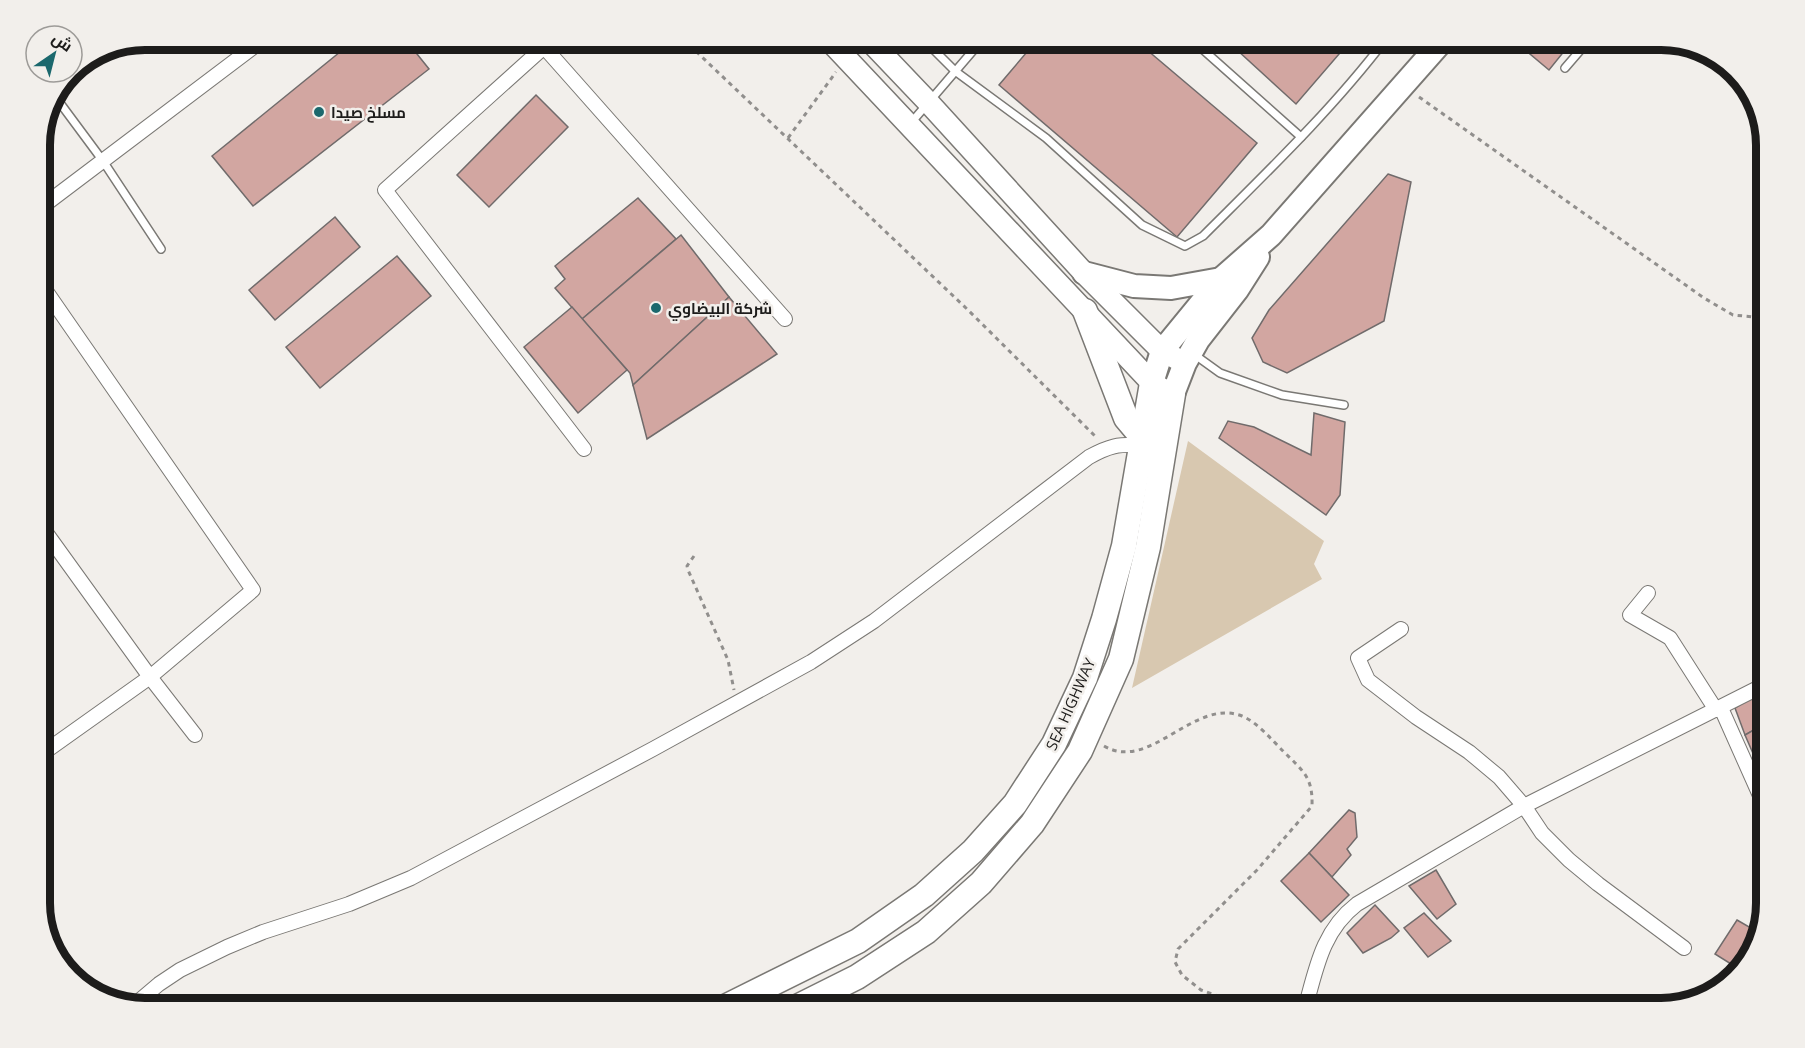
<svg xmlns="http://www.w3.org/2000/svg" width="1805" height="1048" font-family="'Open Sans',Cairo,sans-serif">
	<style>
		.green { fill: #d8c8b0 }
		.building { fill: #d2a6a1; stroke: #706b6b; stroke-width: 1.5 }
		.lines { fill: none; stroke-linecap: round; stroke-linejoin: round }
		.service-casing { stroke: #7a7874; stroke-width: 10 }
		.minor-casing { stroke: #7a7874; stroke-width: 16 }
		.primary-casing { stroke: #7a7874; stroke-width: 24 }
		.trunk-casing { stroke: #7a7874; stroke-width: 26 }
		.motorway-casing { stroke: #7a7874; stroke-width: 27 }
		.path { stroke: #918f8d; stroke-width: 3; stroke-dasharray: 4.5 4.5; stroke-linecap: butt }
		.service { stroke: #fff; stroke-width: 7 }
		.minor { stroke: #fff; stroke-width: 14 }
		.primary { stroke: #fff; stroke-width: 21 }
		.trunk { stroke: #fff; stroke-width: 22 }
		.motorway { stroke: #fff; stroke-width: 24 }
		.poi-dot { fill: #1b686d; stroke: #f2efeb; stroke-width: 2 }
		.labels { text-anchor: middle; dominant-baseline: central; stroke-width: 5; stroke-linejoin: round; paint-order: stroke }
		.poi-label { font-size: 15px; font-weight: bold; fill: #1d1c1b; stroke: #f2efeb; text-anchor: start }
		.street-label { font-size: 15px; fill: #1d1c1b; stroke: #f2efeb }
		.rim { fill: none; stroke: #1d1c1b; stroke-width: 8 }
	</style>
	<rect width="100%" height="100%" fill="#f2efeb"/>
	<polygon class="green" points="1188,441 1324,541 1314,564 1322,579 1132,688"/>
	<g class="building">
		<polygon points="356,39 405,39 429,69 253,206 212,156"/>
		<polygon points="1038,39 1134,39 1257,143 1177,237 999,85"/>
		<polygon points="1225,39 1352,39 1296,104"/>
		<polygon points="1522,39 1574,39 1549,70 1518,44"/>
		<polygon points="536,95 568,127 489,207 457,175"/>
		<polygon points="1388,174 1411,182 1384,321 1287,373 1263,362 1252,338 1269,310"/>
		<polygon points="638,198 676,239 582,319 555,288 565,279 555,266"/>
		<polygon points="335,217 360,247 275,320 249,290"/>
		<polygon points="681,235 729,297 633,385 630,373 582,319"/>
		<polygon points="397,256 431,296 320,388 286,347"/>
		<polygon points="729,297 777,354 647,439 633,385"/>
		<polygon points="572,307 627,370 578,413 524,347"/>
		<polygon points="1314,413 1345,422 1340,495 1326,515 1219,438 1228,421 1254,427 1311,455"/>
		<polygon points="1758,693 1766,708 1766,723 1745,735 1735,708"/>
		<polygon points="1766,723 1766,751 1755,758 1745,735"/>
		<polygon points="1766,751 1766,786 1755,758"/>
		<polygon points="1349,810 1355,813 1357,837 1347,849 1351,855 1332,877 1309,853"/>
		<polygon points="1309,853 1349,895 1321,922 1281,881"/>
		<polygon points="1436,870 1456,904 1437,919 1409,886"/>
		<polygon points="1375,905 1399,931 1391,938 1363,953 1347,933"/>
		<polygon points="1424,913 1451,941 1428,957 1404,928"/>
		<polygon points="1737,920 1758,932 1752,956 1739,969 1715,954"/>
	</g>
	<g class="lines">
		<g class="service-casing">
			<g id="service">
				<path d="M923 39 955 71 1046 138 1142 225 1185 246 1203 236C1266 173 1332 110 1386 39"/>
				<polyline points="1191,39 1301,137"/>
				<polyline points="1565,68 1590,39"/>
				<polyline points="57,99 103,161 161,249"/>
				<polyline points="910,124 983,39"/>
				<polyline points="1195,355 1220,373 1282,395 1344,405"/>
			</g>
		</g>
		<g class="minor-casing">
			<g id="minor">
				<polyline points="537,39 785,319"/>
				<polyline points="544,47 385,190 584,449"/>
				<polyline points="39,209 264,39"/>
				<polyline points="39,281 253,590 150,677 39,756"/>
				<polyline points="39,523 150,677 195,735"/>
				<polyline points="1648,593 1630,615 1670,638 1716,710"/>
				<polyline points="1401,629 1358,658 1368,680 1416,717 1469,752 1499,777 1524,806 1542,833 1569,860 1598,884 1684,948"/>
				<polyline points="1721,708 1766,809"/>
				<path d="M133 1006 159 984 180 970 227 947 263 932 349 904 411 878 653 749 811 662 874 621 1089 457C1109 446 1118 444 1140 445"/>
				<path d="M1305 1009C1316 969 1322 931 1357 904L1524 806 1766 684"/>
			</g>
		</g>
		<g class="primary-casing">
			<g id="primary">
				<polyline points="828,39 1152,383 1166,391"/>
				<polyline points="868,39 928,102 1084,273 1162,351 1185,363"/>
			</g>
		</g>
		<g class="trunk-casing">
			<g id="trunk">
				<polyline points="1084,273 1134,286 1171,288 1221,279"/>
				<polyline points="1152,383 1162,351 1221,279 1271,235 1444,39"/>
				<polyline points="1173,394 1185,363 1198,340 1237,290 1258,257"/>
			</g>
		</g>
		<g class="motorway-casing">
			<g id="motorway">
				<polyline points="1085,311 1126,418 1142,437"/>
				<polyline points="721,1009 858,941 924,895 973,851 1015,804 1054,744 1085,678 1104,619 1124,546 1152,383"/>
				<polyline points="793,1009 857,977 926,932 981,883 1032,824 1080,751 1121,659 1148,547 1173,394"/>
			</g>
		</g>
		<g class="path">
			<polyline points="683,39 967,309 1097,438"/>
			<polyline points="1419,97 1704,298 1733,315 1766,318"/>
			<polyline points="788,138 836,72"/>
			<polyline points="694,556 687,566 688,570 728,660 734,690"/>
			<path d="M1104 746C1150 773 1194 697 1242 716 1257 722 1272 740 1284 752 1303 771 1313 777 1312 806L1257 870 1178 949 1175 962 1182 975 1201 990 1223 998 1238 1009"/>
		</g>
		<use href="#service" class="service"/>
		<use href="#minor" class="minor"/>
		<use href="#primary" class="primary"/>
		<use href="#trunk" class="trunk"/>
		<use href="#motorway" class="motorway"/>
	</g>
	<g class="poi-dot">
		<circle cx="319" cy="112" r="6"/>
		<circle cx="656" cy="308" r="6"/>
	</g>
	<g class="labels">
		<g class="poi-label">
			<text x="331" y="112">مسلخ صيدا</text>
			<text x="668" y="308">شركة البيضاوي</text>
		</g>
		<g class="street-label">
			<text transform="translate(1070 704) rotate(-66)">SEA HIGHWAY</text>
		</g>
	</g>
	<path d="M0 0H1805V1048H0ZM145 50H1661A95 95 0 0 1 1756 145V903A95 95 0 0 1 1661 998H145A95 95 0 0 1 50 903V145A95 95 0 0 1 145 50Z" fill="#f2efeb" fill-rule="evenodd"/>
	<path class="rim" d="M145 50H1661A95 95 0 0 1 1756 145V903A95 95 0 0 1 1661 998H145A95 95 0 0 1 50 903V145A95 95 0 0 1 145 50Z"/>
	<g transform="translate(54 54) rotate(35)"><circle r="28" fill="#f2efeb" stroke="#9d9b98" stroke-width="1.5"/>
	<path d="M0-4.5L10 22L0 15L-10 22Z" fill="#1b686d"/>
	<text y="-9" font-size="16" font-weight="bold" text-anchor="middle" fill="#1d1c1b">ش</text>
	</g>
</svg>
